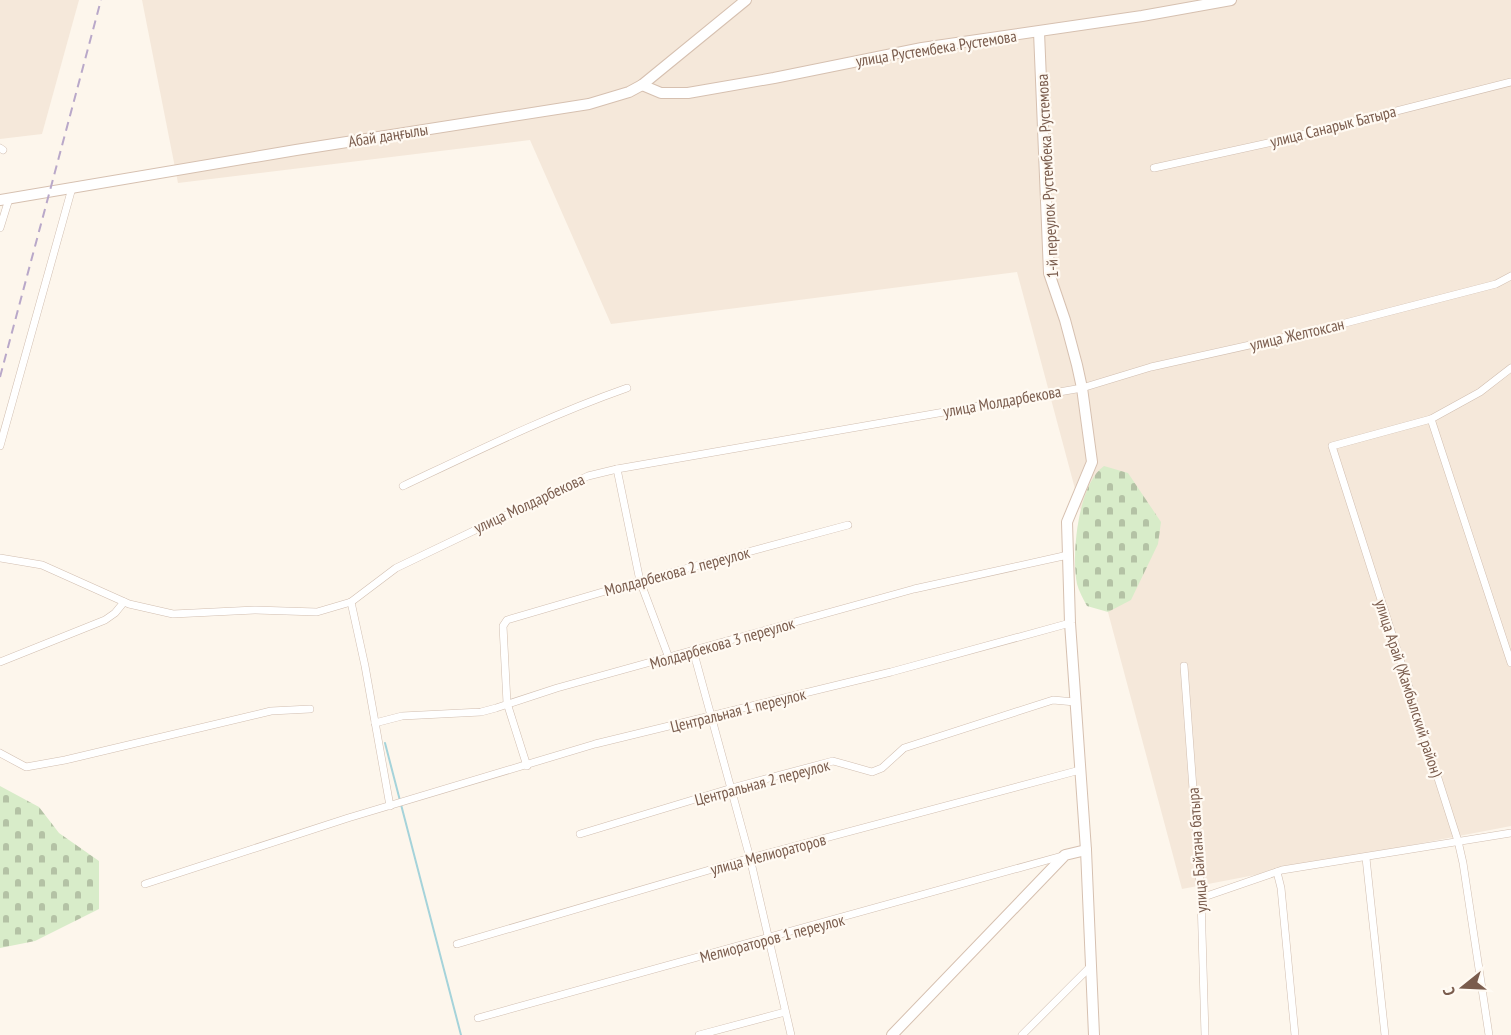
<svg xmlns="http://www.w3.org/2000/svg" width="1511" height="1035" font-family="'PT Sans Narrow',sans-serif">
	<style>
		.residential { fill: #f5e8da }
		.cemetery { fill: url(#cemetery-stones) }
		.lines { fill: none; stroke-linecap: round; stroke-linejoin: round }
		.stream { stroke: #a5d3da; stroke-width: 2 }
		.street-casing { stroke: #d1beb0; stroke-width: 8 }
		.secondary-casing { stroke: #d6c0b0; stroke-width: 12 }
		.street { stroke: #fff; stroke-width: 7 }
		.secondary { stroke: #fff; stroke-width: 10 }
		.rail { stroke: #b9a8c9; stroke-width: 2; stroke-dasharray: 9 6; stroke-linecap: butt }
		.labels { text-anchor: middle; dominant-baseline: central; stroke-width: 4.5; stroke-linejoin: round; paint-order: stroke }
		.street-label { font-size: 16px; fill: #7a5c4d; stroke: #fffaf3 }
	</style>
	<defs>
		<pattern id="cemetery-stones" width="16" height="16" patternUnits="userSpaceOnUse" patternTransform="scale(1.5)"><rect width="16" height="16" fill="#d8ecc9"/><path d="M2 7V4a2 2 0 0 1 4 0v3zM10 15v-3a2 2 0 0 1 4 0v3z" fill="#b4c2a5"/></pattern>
	</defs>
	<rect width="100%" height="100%" fill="#fdf6ec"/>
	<g class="residential">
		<polygon points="0,0 79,0 42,134 0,139"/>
		<polygon points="142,0 1511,0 1511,826 1182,889 1017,272 611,324 530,140 178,183"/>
	</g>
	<g class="cemetery">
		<path d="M1104 466 1128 473 1161 522 1158 544 1131 600 1108 612 1087 606C1083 599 1079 591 1077 584 1071 555 1078 484 1104 466Z"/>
		<polygon points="0,786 39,807 59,833 99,861 99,909 35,941 0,948"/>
	</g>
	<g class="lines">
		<polyline class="stream" points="385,743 461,1035"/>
		<g class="street-casing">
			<g id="street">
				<polyline points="0,148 3,150"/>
				<polyline points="1154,168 1286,139 1511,82"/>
				<polyline points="0,228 9,199"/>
				<polyline points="1511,368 1480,392 1431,419 1511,663"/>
				<polyline points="1431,419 1332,446 1458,841 1463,863 1489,1035"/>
				<polyline points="0,446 72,188"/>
				<polyline points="617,469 640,581 669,658"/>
				<path d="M403 486C477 451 550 415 627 388"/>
				<polyline points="0,558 42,565 129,604 173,614 255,610 317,612 351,602 396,568 588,476 617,469 1082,388 1151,367 1326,328 1496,284 1511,276"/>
				<polyline points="351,602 365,666 390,806"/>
				<polyline points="693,650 750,858 791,1035"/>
				<polyline points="0,662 105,620 115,613 124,602"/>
				<polyline points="1184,666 1201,898 1205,1035"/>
				<polyline points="375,723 402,716 481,712 496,708 557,688 914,589 1068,555"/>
				<polyline points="0,753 26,767 65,760 271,711 310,709"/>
				<polyline points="527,766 507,703 503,626 507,620 640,581 848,525"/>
				<polyline points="580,834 732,788 833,761 872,772 882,768 904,748 1053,700 1075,702"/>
				<polyline points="1366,858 1385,1035"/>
				<polyline points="1277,872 1281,888 1295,1035"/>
				<polyline points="145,884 348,818 595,744 891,672 1070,623"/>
				<polyline points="1201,898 1282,870 1511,833"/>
				<polyline points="457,944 750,858 1080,770"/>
				<polyline points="478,1018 1062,856"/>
				<polyline points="699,1035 785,1012"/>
				<polyline points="1022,1035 1089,968"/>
			</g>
		</g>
		<g class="secondary-casing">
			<g id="secondary">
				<polyline points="1039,32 1049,273 1065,320 1077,365 1082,388 1092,462 1067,522 1070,623 1086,850 1094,1035"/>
				<polyline points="642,85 661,93 688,93 774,78 922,48 1142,16 1231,0"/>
				<polyline points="0,200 296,150 589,104 629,92 642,85 746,0"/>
				<polyline points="892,1035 1065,855 1086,850"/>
			</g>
		</g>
		<use href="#street" class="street"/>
		<use href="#secondary" class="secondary"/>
		<polyline class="rail" points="0,377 101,0"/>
	</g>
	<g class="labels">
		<g class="street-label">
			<text transform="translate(936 48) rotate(-9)">улица Рустембека Рустемова</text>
			<text transform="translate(1333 126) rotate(-14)">улица Санарык Батыра</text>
			<text transform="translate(388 135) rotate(-9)">Абай даңғылы</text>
			<text transform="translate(1047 176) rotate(-93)">1-й переулок Рустембека Рустемова</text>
			<text transform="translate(1297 334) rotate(-13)">улица Желтоксан</text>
			<text transform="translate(1002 401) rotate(-10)">улица Молдарбекова</text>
			<text transform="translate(529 503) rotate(-25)">улица Молдарбекова</text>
			<text transform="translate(677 571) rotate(-15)">Молдарбекова 2 переулок</text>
			<text transform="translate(722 643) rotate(-16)">Молдарбекова 3 переулок</text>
			<text transform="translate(1409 688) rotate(72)">улица Арай (Жамбылский район)</text>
			<text transform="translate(738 710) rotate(-14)">Центральная 1 переулок</text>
			<text transform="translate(762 782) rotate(-15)">Центральная 2 переулок</text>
			<text transform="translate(1197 850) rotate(-94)">улица Байтана батыра</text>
			<text transform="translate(768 854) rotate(-15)">улица Мелиораторов</text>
			<text transform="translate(772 938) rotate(-15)">Мелиораторов 1 переулок</text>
		</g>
	</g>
	<g transform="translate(1463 987) rotate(252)" stroke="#fffaf3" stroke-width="4.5" paint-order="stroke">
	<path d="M0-4.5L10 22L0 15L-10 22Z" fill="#7a5c4d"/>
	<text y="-9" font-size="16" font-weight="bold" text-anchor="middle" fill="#7a5c4d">С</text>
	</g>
</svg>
